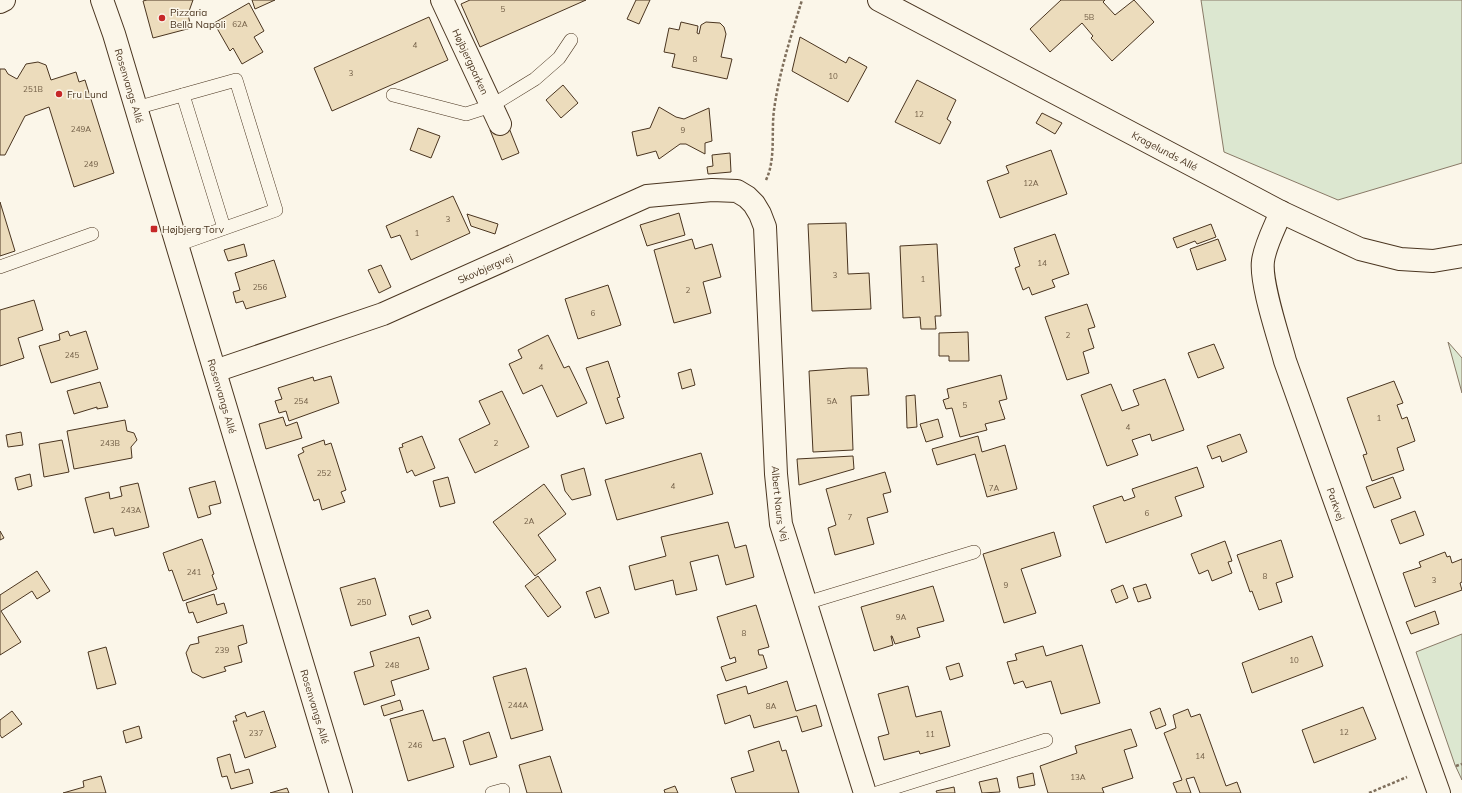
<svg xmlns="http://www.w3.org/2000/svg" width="1462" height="793" font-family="Mulish,sans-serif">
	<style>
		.green { fill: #dce7d0; stroke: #887966 }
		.building { fill: #ecdcbc; stroke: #4a3520 }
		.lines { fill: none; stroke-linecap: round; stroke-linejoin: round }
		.lane-casing { stroke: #4a3520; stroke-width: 14 }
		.street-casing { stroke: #4a3520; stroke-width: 24 }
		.secondary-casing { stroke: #4a3520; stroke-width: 24 }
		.path { stroke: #7f6f5c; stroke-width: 2.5; stroke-dasharray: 3 2; stroke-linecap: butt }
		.lane { stroke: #fbf6e9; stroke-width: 13 }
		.street { stroke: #fbf6e9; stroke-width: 22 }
		.secondary { stroke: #fbf6e9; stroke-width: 22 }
		.poi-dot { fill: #c62828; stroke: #fbf6e9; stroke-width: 1.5 }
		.labels { text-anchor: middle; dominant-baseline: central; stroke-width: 3; stroke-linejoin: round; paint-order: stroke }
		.number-label { font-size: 8px; fill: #725f47 }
		.poi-label { font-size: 10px; fill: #4a3520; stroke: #fbf6e9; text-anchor: start }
		.street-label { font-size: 10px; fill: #4a3520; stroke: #fbf6e9 }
	</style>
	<rect width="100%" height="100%" fill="#fbf6e9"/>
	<g class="green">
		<polygon points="1201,0 1462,0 1462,163 1338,200 1224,152"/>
		<polygon points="1448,342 1462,358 1462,393"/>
		<polygon points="1462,634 1462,780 1455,765 1416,652"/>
	</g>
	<g class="building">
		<polygon points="147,0 193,0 188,14 191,28 153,38 143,1"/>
		<polygon points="252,0 275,0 255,9"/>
		<polygon points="470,0 586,0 480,47 461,4"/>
		<polygon points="636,0 650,0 639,24 627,19"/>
		<polygon points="1061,0 1105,0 1103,2 1115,15 1134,0 1154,22 1112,61 1091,38 1093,36 1082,23 1050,52 1030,29"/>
		<polygon points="249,3 264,31 254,37 263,52 242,64 233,48 230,51 214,23"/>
		<polygon points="429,17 448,60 332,111 314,68"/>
		<polygon points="681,22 698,26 697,33 699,34 701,25 706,22 720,23 724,27 726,34 721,57 732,59 727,79 672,67 675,54 664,52 669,28 679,30"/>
		<polygon points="800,37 846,63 849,57 867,67 848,102 792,71"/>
		<polygon points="38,62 46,65 51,80 76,72 79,82 85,80 114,173 74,187 49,107 25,116 5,155 0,155 0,69 5,69 8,74 17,79 26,64"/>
		<polygon points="917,80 956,100 947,119 951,122 940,144 895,122"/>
		<polygon points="563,85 578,103 561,118 546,100"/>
		<polygon points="659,107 676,117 684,119 709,108 712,141 705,143 705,154 686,144 680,144 659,159 656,151 637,156 632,132 650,128"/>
		<polygon points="1042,113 1062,123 1055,134 1036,123"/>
		<polygon points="507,123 519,153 502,160 490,130"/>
		<polygon points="418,128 440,136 431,158 410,150"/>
		<polygon points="1051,150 1067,194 1000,218 987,181 1009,173 1006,166"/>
		<polygon points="730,153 731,172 708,174 707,167 713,166 712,155"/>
		<polygon points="453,196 470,233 411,260 400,235 391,238 386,226"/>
		<polygon points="0,202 15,251 0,256"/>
		<polygon points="679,213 685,235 647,246 640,225"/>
		<polygon points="467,214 498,224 495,234 471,226"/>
		<polygon points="846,223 848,274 869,273 871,309 812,311 808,224"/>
		<polygon points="1211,224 1216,237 1197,244 1195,241 1177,248 1173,238"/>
		<polygon points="1055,234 1069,274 1052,280 1055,287 1032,295 1029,287 1023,290 1015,268 1020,266 1014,248"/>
		<polygon points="692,239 695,249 712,244 721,277 703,282 711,313 674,323 654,250"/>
		<polygon points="1218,239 1226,260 1197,270 1190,249"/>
		<polygon points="244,244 247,256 228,261 224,250"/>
		<polygon points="937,244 941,316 935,316 936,329 921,329 920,317 903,318 900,246"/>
		<polygon points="274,260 286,297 246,309 243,301 236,303 233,292 240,290 235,273"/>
		<polygon points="381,265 391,287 379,293 368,270"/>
		<polygon points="608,285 621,325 578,339 565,299"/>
		<polygon points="34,300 43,330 18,338 24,358 0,366 0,310"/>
		<polygon points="1087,304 1095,327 1088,329 1094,348 1083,352 1089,373 1067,380 1045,317"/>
		<polygon points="68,331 70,336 86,331 98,369 51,383 39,346 60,340 59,334"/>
		<polygon points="968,332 969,361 949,361 949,356 939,356 939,333"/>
		<polygon points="548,335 564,368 569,366 587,403 557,417 542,385 523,394 509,364 522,358 518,350"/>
		<polygon points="1214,344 1224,368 1198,378 1188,353"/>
		<polygon points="608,361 620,397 617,398 624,418 606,424 586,368"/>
		<polygon points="849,368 867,368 869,395 851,396 853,450 813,452 809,371"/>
		<polygon points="691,369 695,385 682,389 678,373"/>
		<polygon points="1001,375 1007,399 999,401 1005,419 985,424 987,430 960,437 952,408 946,409 943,400 949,398 947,389"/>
		<polygon points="331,376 339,403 289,421 286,411 279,413 275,401 282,399 278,388 313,377 314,381"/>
		<polygon points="1165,379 1184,430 1152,441 1150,434 1132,440 1138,455 1107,466 1081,395 1111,384 1122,411 1139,405 1133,390"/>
		<polygon points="1394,381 1403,403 1397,405 1402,419 1407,417 1415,441 1397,448 1404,470 1372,481 1363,455 1367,454 1347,398"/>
		<polygon points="100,382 108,407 97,409 97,407 74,414 67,391"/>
		<polygon points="502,391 529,447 475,473 459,439 490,424 479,401"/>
		<polygon points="915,395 917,427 907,428 906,396"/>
		<polygon points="283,417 286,426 297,422 302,438 266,449 259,424"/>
		<polygon points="938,419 943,437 926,442 920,424"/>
		<polygon points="125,420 127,431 134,433 137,440 131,447 132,458 74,469 67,431"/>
		<polygon points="21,432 23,445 8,447 6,435"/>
		<polygon points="1240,434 1247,452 1222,462 1220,456 1212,459 1207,446"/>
		<polygon points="422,436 435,468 415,476 412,470 407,473 399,448 403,447 402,444"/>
		<polygon points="978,436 982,452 1005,445 1017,489 987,497 975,454 937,465 932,449"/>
		<polygon points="62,440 69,472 44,477 39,444"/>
		<polygon points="324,440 325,445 331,443 346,490 341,492 345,502 322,510 319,499 314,501 298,455 304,452 302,448"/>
		<polygon points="701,453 713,494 617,520 605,480"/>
		<polygon points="853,456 854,469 799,485 797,459"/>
		<polygon points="1197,467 1204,487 1175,497 1182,516 1106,543 1093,506 1122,496 1124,501 1135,497 1132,489"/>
		<polygon points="584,468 591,495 572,500 565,491 561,475"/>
		<polygon points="885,472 891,492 883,494 888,512 867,518 874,544 835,555 828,528 836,525 826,489"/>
		<polygon points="30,474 32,486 18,490 15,478"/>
		<polygon points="448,477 455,503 440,507 433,481"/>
		<polygon points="1393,477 1401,498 1374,508 1366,487"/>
		<polygon points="215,481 221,503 209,506 211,514 198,518 189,488"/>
		<polygon points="138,483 149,527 115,536 113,528 94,533 85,498 109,492 110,499 122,496 120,487"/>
		<polygon points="544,484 566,514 538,535 556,560 535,576 493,522"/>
		<polygon points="1415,511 1424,535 1400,544 1391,520"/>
		<polygon points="728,522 735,548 746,545 754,577 726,585 718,555 690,562 697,590 676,595 673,580 635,590 629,566 666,556 661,537"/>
		<polygon points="0,531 4,538 0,540"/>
		<polygon points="1054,532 1061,556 1021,569 1036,613 1004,623 983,554"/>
		<polygon points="202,539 214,574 212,575 217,589 183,601 172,570 169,571 163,553"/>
		<polygon points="1281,540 1293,577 1276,583 1282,602 1259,610 1252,591 1250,592 1237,555"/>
		<polygon points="1225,541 1232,561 1228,562 1232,573 1212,581 1208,570 1199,574 1191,554"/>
		<polygon points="1445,552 1447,557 1450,556 1452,563 1462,559 1462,582 1460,583 1462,590 1415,607 1403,573 1421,567 1419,562"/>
		<polygon points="37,571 50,591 37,599 32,591 1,611 21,642 0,655 0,595"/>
		<polygon points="538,576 561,607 548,617 525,586"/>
		<polygon points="375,578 386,615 351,626 340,588"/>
		<polygon points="1146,584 1151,598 1138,602 1133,588"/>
		<polygon points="1123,585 1128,598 1116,603 1111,590"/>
		<polygon points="933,586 944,621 917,628 920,637 895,644 892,636 891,636 893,645 874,651 861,607"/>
		<polygon points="600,587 609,613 595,618 586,592"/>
		<polygon points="214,594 217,605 224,603 227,613 197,623 193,612 189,613 186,603"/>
		<polygon points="756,605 769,647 758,650 759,655 763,655 767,668 726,681 721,667 736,662 735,657 730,659 717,617"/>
		<polygon points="428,610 431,618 412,625 409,616"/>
		<polygon points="1435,611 1439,624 1411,634 1406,622"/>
		<polygon points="243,625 247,643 238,646 242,662 224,667 226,671 203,678 192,672 186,653 190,645 199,643 198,637"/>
		<polygon points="1312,636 1323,666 1252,693 1242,663"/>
		<polygon points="419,637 429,669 391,681 395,695 364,705 354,672 374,666 370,652"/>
		<polygon points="1082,645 1100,703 1061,714 1051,681 1026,688 1023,681 1014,684 1007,662 1017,660 1015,654 1043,646 1046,656"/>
		<polygon points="106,647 116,684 97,689 88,652"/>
		<polygon points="959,663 963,676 950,680 946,667"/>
		<polygon points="526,668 543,730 511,739 493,677"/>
		<polygon points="787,681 796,711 816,705 822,726 802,732 797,716 754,728 750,715 725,724 717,695 746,686 748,694"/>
		<polygon points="908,686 916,717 941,711 950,746 920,754 919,751 884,760 878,737 889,734 878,694"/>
		<polygon points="400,700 403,710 384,716 381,706"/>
		<polygon points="1363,707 1376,739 1314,763 1302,730"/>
		<polygon points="1160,708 1166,725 1156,729 1150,712"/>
		<polygon points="1188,709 1191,717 1200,714 1226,786 1237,782 1241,793 1200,793 1194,777 1186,779 1191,793 1177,793 1173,783 1182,780 1164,733 1176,728 1173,715"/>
		<polygon points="423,710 433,741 445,738 454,767 408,781 390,719"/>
		<polygon points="12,711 22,724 2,738 0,735 0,720"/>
		<polygon points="264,711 276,747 245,758 233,721 237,721 235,716 245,712 247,717"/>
		<polygon points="139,726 142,738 126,743 123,731"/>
		<polygon points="1131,729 1137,746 1124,750 1133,778 1102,788 1104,793 1048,793 1040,766 1077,753 1075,746"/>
		<polygon points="489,732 497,757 470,765 463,741"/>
		<polygon points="779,741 782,751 786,750 799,793 736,793 731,778 754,771 748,751"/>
		<polygon points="230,754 235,773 249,769 253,783 231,789 227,776 222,777 217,758"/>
		<polygon points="550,756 562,793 527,793 519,765"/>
		<polygon points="1033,773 1035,785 1019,788 1017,777"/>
		<polygon points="101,776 106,793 63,793 84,787 83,781"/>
		<polygon points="997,778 1000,792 982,793 979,782"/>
		<polygon points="675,786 678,793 665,793 664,790"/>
		<polygon points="954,787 955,793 937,793 936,791"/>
		<polygon points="287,788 289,793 270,793"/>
	</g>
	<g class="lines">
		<g class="lane-casing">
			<g id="lane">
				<polyline points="183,95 224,228"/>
				<polyline points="393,95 466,114 491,106 535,79 559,58 571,40"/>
				<polyline points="136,108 236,80 276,210 177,245"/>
				<polyline points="0,267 92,234"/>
				<polyline points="806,603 974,552"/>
				<polyline points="492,793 503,790"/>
				<polyline points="877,793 1046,740"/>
			</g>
		</g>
		<g class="street-casing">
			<g id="street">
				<path id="s1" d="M442 0 500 124"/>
				<path id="s2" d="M879 0 1281 212 1360 249 1400 259 1433 261 1462 256"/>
				<path id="s3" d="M1281 212C1275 227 1265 245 1263 261 1260 283 1279 338 1285 361L1439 793"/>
				<path id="s4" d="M215 371 383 314 647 196 712 190 737 191 747 197 754 204 760 214 765 227 776 474 781 524 865 793"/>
			</g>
		</g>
		<g class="secondary-casing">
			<g id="secondary">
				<path id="s5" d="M102 0 114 34 341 793"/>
				<polyline points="0,2 4,0"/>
			</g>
		</g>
		<g class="path">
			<path d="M766 180C776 159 771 133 774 110 779 73 791 36 802 0"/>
			<polyline points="1456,766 1462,764"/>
			<polyline points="1369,793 1407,777"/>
		</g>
		<use href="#lane" class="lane"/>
		<use href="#street" class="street"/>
		<use href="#secondary" class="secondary"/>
	</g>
	<g class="poi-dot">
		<circle cx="162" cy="18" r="4"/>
		<circle cx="59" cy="94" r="4"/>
		<rect x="150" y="225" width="8" height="8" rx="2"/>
	</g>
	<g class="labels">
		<g class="number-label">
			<text x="503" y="9">5</text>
			<text x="1089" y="17">5B</text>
			<text x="240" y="24">62A</text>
			<text x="415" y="45">4</text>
			<text x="695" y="59">8</text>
			<text x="351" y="73">3</text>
			<text x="833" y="76">10</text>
			<text x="33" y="89">251B</text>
			<text x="919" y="114">12</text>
			<text x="81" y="129">249A</text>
			<text x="683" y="130">9</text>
			<text x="91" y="164">249</text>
			<text x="1031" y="183">12A</text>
			<text x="448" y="219">3</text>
			<text x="417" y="233">1</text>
			<text x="1042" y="263">14</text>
			<text x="835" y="275">3</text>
			<text x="923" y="279">1</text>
			<text x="260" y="287">256</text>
			<text x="688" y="290">2</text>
			<text x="593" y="313">6</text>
			<text x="1068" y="335">2</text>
			<text x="72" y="355">245</text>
			<text x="541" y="367">4</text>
			<text x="301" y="401">254</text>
			<text x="832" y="401">5A</text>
			<text x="965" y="405">5</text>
			<text x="1379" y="418">1</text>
			<text x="1128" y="427">4</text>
			<text x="110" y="443">243B</text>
			<text x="496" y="443">2</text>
			<text x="324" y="473">252</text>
			<text x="673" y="486">4</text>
			<text x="994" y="488">7A</text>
			<text x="131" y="510">243A</text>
			<text x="1147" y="513">6</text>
			<text x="850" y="517">7</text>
			<text x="529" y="521">2A</text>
			<text x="194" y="572">241</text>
			<text x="1265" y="576">8</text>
			<text x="1434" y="580">3</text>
			<text x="1006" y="585">9</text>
			<text x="364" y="602">250</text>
			<text x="901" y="617">9A</text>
			<text x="744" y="633">8</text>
			<text x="222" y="650">239</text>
			<text x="1294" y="660">10</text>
			<text x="392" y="665">248</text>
			<text x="518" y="705">244A</text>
			<text x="771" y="706">8A</text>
			<text x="1344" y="732">12</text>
			<text x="256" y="733">237</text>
			<text x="930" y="734">11</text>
			<text x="415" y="745">246</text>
			<text x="1200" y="756">14</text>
			<text x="1078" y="777">13A</text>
		</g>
		<g class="poi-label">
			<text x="170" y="12">Pizzaria<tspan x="170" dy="12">Bella Napoli</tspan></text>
			<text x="67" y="94">Fru Lund</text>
			<text x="162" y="229">Højbjerg Torv</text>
		</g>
		<g class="street-label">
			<text stroke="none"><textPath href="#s1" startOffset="68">Højbjergparken</textPath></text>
			<text stroke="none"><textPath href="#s5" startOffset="90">Rosenvangs Allé</textPath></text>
			<text stroke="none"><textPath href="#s2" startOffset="323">Kragelunds Allé</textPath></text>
			<text stroke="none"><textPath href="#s4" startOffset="289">Skovbjergvej</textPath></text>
			<text stroke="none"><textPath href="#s5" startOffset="414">Rosenvangs Allé</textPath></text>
			<text stroke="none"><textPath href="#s4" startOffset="881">Albert Naurs Vej</textPath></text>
			<text stroke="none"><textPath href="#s3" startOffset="307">Parkvej</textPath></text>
			<text stroke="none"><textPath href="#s5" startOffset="738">Rosenvangs Allé</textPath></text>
		</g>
	</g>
</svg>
